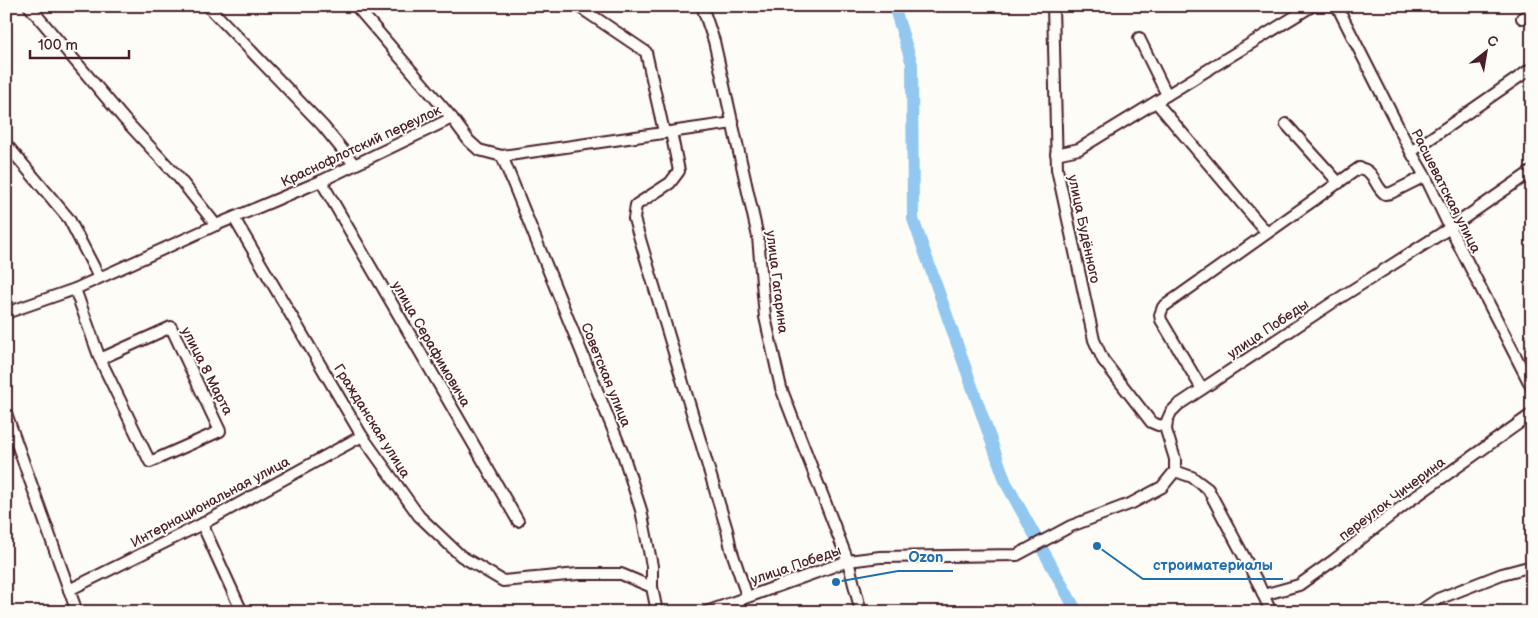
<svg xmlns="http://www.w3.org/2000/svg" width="1538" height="618" font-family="'Balsamiq Sans',sans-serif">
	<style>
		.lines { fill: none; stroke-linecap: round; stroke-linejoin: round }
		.river { stroke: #92c7f0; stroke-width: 12 }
		.minor-casing { stroke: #4a1f2b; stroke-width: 14 }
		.minor { stroke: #fdfcf7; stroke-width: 10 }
		.labels { text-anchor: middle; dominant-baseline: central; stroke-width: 4; stroke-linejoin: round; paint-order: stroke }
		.street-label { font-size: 14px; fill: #4a1f2b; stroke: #fdfcf7 }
		.leader { fill: none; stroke: #1f6fb2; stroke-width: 2 }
		.callout-dot { fill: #1f6fb2; stroke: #fdfcf7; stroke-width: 2 }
		.callout-label { font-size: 15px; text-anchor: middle; font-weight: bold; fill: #1f6fb2; stroke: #fdfcf7; stroke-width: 4; stroke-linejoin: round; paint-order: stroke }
	</style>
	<rect width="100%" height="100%" fill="#fdfcf7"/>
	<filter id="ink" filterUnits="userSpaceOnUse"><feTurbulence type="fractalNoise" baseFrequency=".02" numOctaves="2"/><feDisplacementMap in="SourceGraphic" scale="10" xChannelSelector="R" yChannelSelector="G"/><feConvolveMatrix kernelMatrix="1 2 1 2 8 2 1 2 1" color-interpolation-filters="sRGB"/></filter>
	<g filter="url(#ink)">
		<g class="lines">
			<polyline class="river" points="894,6 912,64 913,219 1006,483 1077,612"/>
			<g class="minor-casing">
				<g id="minor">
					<polyline points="29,6 124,119 178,177 216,225"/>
					<polyline points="208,6 323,126 354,164"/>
					<polyline points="356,6 452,118 469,141 479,150 502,156 733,123"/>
					<polyline points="578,6 646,52 664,132"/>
					<polyline points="702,6 714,41 758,237 765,317 781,388 848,561 861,612"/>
					<polyline points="1053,6 1057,169 1094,340 1103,360 1151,422 1158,425 1166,426"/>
					<polyline points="1337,6 1411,152 1425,176 1450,228 1532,388"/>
					<polyline points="1522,18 1532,13"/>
					<polyline points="1139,38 1167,95"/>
					<polyline points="1156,102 1267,233"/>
					<polyline points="1286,124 1339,183"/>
					<polyline points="671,132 679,171 670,183 636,205 634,219 727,530 731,549 747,596"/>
					<polyline points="6,144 69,219 99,277"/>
					<polyline points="1411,152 1532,68"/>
					<polyline points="1056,154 1079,149 1312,6"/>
					<polyline points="502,156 623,454 641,510 652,566 652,587 657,612"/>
					<polyline points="321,181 518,521"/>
					<polyline points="234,218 362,436 419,516 461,556 503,581 578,574 621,574 652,587"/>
					<polyline points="75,289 100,359 150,462 220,431 171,327 100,359"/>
					<polyline points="6,313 75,289 216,225 321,181 452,118"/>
					<path d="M1202 389 1161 320 1160 315 1163 307 1359 168C1376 171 1373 185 1385 194L1391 193 1425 176"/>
					<polyline points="6,413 77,612"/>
					<polyline points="1175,471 1192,477 1208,489 1258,583 1271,612"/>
					<polyline points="202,524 242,612"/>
					<polyline points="69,590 202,524 362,436"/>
					<polyline points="1263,595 1299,585 1334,560 1408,502 1532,414"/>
					<polyline points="706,612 848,561 880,557 1017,555 1071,526 1132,503 1162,487 1175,471 1175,459 1166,430 1167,421 1171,412 1178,405 1335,301 1450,228 1532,171"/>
					<polyline points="1419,612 1438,599 1502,574 1532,566"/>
				</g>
			</g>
			<use href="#minor" class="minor"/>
		</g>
	</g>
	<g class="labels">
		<g class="street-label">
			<text transform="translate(361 146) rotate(-25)">Краснофлотский переулок</text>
			<text transform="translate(1446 191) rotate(63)">Расшеватская улица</text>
			<text transform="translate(1084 229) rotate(78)">улица Будённого</text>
			<text transform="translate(777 282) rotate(83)">улица Гагарина</text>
			<text transform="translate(1268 329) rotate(-34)">улица Победы</text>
			<text transform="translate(431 344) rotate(60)">улица Серафимовича</text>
			<text transform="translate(207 371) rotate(63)">улица 8 Марта</text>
			<text transform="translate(606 375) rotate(68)">Советская улица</text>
			<text transform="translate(372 421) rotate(58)">Гражданская улица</text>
			<text transform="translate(1392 499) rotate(-37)">переулок Чичерина</text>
			<text transform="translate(210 502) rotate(-28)">Интернациональная улица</text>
			<text transform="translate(796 565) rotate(-19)">улица Победы</text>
		</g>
	</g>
	<path class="leader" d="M836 582L898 571H953M1097 546L1143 579H1283"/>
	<g class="callout-dot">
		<circle cx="836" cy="582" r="5"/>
		<circle cx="1097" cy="546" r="5"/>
	</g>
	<g class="callout-label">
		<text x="926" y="562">Ozon</text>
		<text x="1213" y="570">строиматериалы</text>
	</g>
	<rect width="1538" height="618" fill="none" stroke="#fdfcf7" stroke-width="25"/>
	<rect x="12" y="12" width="1513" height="593" fill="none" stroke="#4a1f2b" stroke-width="2" filter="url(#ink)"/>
	<g transform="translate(1486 52) rotate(31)" stroke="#fdfcf7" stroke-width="4" paint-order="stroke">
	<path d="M0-4L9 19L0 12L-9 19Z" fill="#4a1f2b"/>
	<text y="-8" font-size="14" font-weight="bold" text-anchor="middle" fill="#4a1f2b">С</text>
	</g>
	<path d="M30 50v8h99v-8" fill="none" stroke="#4a1f2b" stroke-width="2.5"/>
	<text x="38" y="50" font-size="15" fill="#4a1f2b" stroke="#fdfcf7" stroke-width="4" paint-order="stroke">100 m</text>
</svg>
